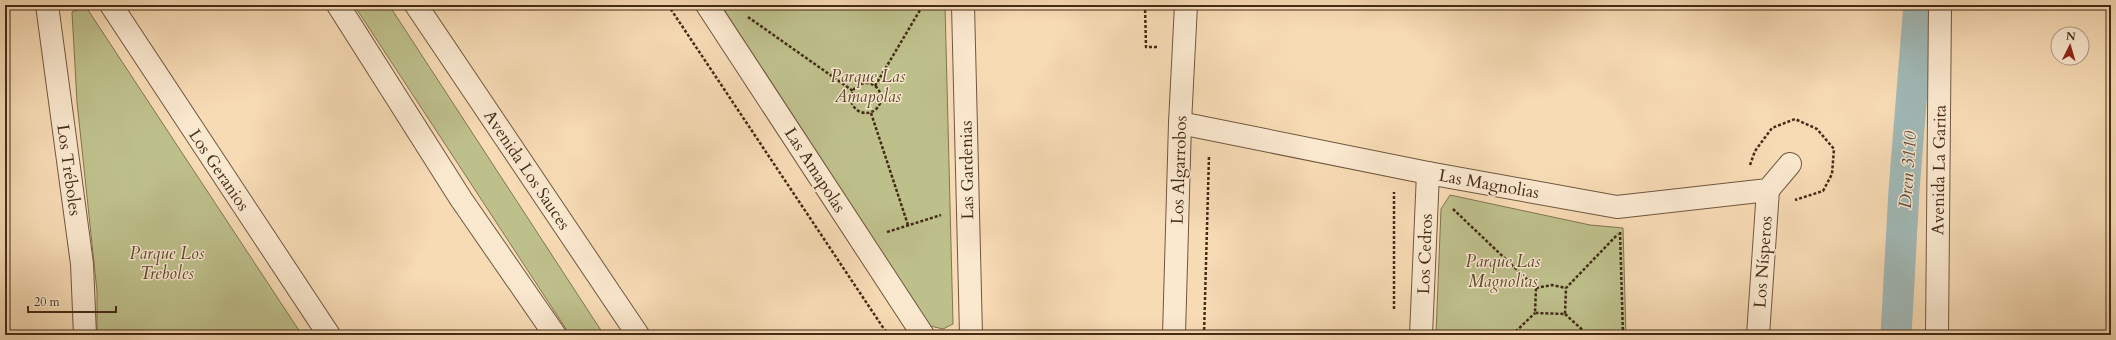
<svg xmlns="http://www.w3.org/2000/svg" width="2116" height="340" font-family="Cardo,serif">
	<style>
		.green { fill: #bec08c; stroke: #817651 }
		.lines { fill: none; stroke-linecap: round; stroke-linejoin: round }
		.canal { stroke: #a1b9b7; stroke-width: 31 }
		.minor-casing { stroke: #71573e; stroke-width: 24 }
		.path { stroke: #442b16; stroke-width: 2.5; stroke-dasharray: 3 2; stroke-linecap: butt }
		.minor { stroke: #fae8cf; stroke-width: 22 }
		.labels { text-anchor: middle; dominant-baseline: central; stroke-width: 3; stroke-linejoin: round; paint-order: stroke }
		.park-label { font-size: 17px; font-style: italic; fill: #5c492e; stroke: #fae8cf }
		.street-label { font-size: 17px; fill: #442b16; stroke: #fae8cf }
		.water-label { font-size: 18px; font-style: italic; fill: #5b4e3e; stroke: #fae8cf }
	</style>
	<rect width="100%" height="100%" fill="#f7dbb5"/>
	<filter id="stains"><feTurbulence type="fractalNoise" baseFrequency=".005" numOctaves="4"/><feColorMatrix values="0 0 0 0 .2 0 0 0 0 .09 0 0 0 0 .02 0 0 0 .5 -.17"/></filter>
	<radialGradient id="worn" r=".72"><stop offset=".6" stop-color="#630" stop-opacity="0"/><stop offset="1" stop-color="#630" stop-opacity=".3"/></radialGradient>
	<g class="green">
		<polygon points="354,5 389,5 604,335 570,335"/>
		<polygon points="721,5 945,5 953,324 943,329 930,326"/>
		<polygon points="86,7 302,335 97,335 97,291 77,102 72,12"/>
		<polygon points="1450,195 1590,225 1623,228 1626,335 1436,335 1441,209"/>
	</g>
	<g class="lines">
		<polyline class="canal" points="1896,335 1904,190 1919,5"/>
		<g class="minor-casing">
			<g id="minor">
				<polyline points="47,5 82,264 85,335"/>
				<polyline points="111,5 329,335"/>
				<polyline points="338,5 461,199 555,335"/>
				<polyline points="416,5 638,335"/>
				<polyline points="707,5 923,335"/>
				<polyline points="963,5 971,335"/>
				<polyline points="1180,123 1428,173 1617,207 1768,190 1790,164"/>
				<polyline points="1174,335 1180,123 1186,5"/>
				<polyline points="1421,335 1428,173"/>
				<polyline points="1758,335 1768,190"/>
				<polyline points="1937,335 1940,5"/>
			</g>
		</g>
		<g class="path">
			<polyline points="668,5 888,335"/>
			<polyline points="1145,5 1146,47 1158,47"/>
			<polyline points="748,17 853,91"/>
			<circle cx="866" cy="98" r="15"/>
			<polyline points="875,86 923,5"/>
			<polyline points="871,113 908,225"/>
			<polyline points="1750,165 1755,151 1772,128 1795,119 1817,129 1834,149 1832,174 1823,191 1795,200"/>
			<polyline points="1453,209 1536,288 1535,313 1565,314 1566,288 1618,234"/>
			<polyline points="887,232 941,215"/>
			<polyline points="1620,232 1623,335"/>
			<polyline points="1536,288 1552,285 1566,288"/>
			<polyline points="1394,309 1394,192"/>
			<polyline points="1565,314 1588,335"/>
			<polyline points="1204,335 1209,156"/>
			<polyline points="1512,335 1535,313"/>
		</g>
		<use href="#minor" class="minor"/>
	</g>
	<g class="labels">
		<g class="park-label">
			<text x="868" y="76">Parque Las<tspan x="868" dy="20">Amapolas</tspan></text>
			<text x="167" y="253">Parque Los<tspan x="167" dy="20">Treboles</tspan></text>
			<text x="1503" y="261">Parque Las<tspan x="1503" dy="20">Magnolias</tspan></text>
		</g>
		<g class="street-label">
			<text transform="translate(69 170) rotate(82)">Los Tréboles</text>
			<text transform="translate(219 170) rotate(56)">Los Geranios</text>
			<text transform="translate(527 170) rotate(56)">Avenida Los Sauces</text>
			<text transform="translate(815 170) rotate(57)">Las Amapolas</text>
			<text transform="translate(967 170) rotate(-91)">Las Gardenias</text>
			<text transform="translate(1179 170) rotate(-88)">Los Algarrobos</text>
			<text transform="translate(1939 170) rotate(-89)">Avenida La Garita</text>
			<text transform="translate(1489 184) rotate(10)">Las Magnolias</text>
			<text transform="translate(1425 254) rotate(-88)">Los Cedros</text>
			<text transform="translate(1763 262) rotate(-86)">Los Nísperos</text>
		</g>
		<g class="water-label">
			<text transform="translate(1908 170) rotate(-86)">Dren 3110</text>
		</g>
	</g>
	<rect width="2116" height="340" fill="none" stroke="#f7dbb5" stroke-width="20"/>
	<rect x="6" y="6" width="2104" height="328" fill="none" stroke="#442b16" stroke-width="2"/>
	<rect x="10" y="10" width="2096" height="320" fill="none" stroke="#442b16"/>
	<g transform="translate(2070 46) rotate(5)"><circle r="19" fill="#fae8cf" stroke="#b19c85"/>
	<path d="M0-3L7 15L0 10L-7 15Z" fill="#8f2418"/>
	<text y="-6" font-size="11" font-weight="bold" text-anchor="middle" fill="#442b16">N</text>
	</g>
	<path d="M28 306v6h88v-6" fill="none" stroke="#442b16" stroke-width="2"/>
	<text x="34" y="306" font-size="12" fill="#442b16" stroke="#fae8cf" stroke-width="3" paint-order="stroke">20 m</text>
	<rect width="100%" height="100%" filter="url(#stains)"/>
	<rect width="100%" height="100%" fill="url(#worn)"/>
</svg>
